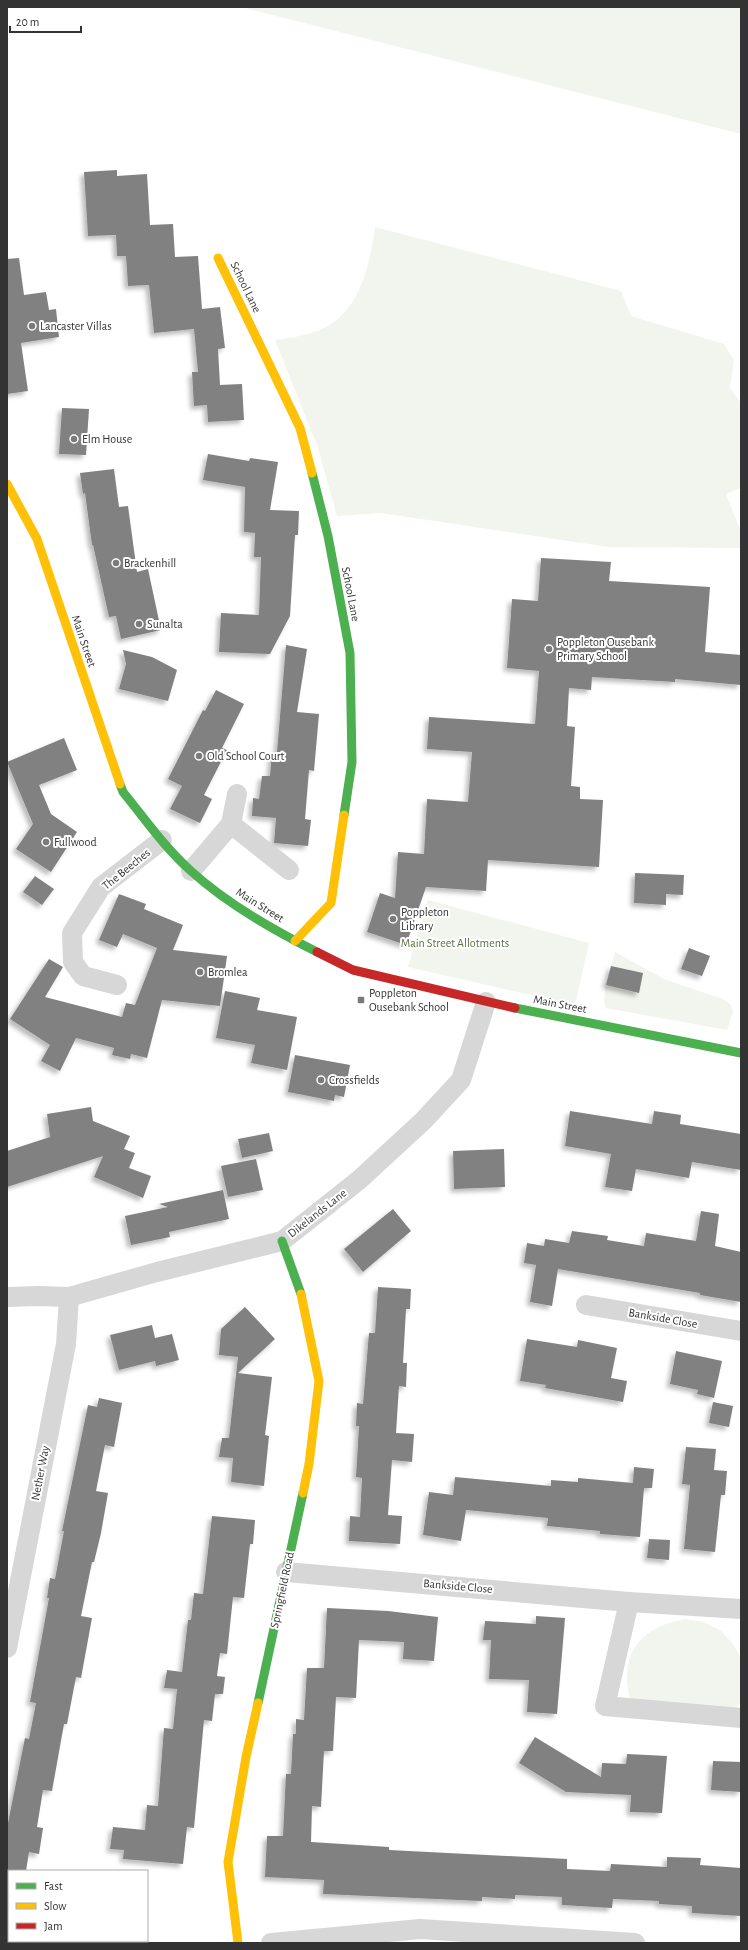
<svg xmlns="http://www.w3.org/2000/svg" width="748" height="1950" font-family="'Alegreya Sans',sans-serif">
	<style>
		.green { fill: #f1f5ed }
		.building { fill: #818181; filter: url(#shadow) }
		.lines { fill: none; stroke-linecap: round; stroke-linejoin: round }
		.street { stroke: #d7d7d7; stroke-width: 20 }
		.fast { stroke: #4caf50; stroke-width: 9 }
		.slow { stroke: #ffc107; stroke-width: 9 }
		.jam { stroke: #c62828; stroke-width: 9 }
		.poi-dot { fill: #7a7a7a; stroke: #fff; stroke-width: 1.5 }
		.labels { text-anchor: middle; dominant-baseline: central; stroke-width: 4; stroke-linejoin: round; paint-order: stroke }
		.street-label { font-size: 12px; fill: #333; stroke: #fff }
		.poi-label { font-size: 12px; fill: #333; stroke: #fff; text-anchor: start }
		.park-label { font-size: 12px; fill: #56703f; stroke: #fff }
	</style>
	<defs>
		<filter id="shadow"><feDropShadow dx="-3.5" dy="3.5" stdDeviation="2" flood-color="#0004"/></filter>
	</defs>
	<rect width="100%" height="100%" fill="#fff"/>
	<g class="green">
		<polygon points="241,7 741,7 741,134"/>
		<path d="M375 227 621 291 631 316 724 344 734 360 730 388 741 403V488L726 494 741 532V548L609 547 381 513 337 516 317 445 275 340C291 338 308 335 322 329 360 312 370 264 375 227Z"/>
		<polygon points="428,900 589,943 575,1005 408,967"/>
		<path d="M615 952 664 979 723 999 731 1005 733 1012 727 1030 606 1008C600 995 611 967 615 952Z"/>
		<path d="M685 1619 704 1622 721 1631 734 1645 741 1659V1701L735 1711 632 1706C617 1658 636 1628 685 1619Z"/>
	</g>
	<g class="building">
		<polygon points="117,170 117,176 147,174 150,225 173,224 175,257 198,256 202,309 220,307 225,348 218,349 220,385 242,384 244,420 208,422 207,405 194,406 192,372 198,372 194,329 154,333 149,285 128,286 126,256 117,256 116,235 88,236 84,172"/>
		<polygon points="19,258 24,295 46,292 49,310 56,309 59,337 21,343 28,391 7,394 7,259"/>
		<polygon points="62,408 89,409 86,455 59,454"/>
		<polygon points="208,454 249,461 250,458 278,462 270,510 299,511 298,535 295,535 290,616 270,654 219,652 221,613 259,615 261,557 254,557 255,533 244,532 245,487 203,480"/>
		<polygon points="114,469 119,507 128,506 137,572 148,569 161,630 121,639 116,616 109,617 93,545 92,545 85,493 83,494 80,473"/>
		<polygon points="541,558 611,562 609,581 710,587 705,652 741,655 741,685 675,679 675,682 592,677 591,690 569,688 567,726 575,727 571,786 580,787 580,799 603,800 599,867 488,860 486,891 426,887 406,945 367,932 380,893 395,898 398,852 424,854 427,799 468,802 472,752 427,749 429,717 535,724 539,671 507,668 512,599 538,601"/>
		<polygon points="286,645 307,649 297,712 319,714 314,771 309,770 305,819 311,820 308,846 274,843 276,818 252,816 253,798 259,799 262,776 270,776 272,752 277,752"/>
		<polygon points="123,650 152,657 177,670 168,701 119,689 126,664"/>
		<polygon points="216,690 244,704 222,748 227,750 204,795 212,799 200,823 170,809 182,786 168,779 203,710 205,711"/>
		<polygon points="64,738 77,770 39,785 51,814 77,832 51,872 16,849 33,824 7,762"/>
		<polygon points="635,873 684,875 683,895 666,894 666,905 634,903"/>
		<polygon points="35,876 54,889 42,905 23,892"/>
		<polygon points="119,894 146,904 144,909 183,925 173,950 227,956 220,1006 162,1000 147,1058 131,1054 130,1059 112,1055 114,1048 76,1038 60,1071 41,1061 50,1045 10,1019 49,959 63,967 45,997 122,1017 126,1003 135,1005 157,948 123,934 117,947 99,940"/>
		<polygon points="689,948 710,956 702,976 681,969"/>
		<polygon points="611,966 643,973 639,993 606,985"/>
		<polygon points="225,991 260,998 257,1010 297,1017 287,1070 251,1063 255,1045 216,1038"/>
		<polygon points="295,1055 350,1065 344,1097 335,1095 334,1101 288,1092"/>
		<polygon points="91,1107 93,1121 130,1136 124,1149 135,1153 129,1168 151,1176 143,1198 94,1177 103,1156 7,1187 7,1151 50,1137 47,1114"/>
		<polygon points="570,1111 652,1124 654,1111 681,1115 680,1124 741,1134 741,1170 692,1162 689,1178 636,1169 632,1191 605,1187 611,1154 565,1146"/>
		<polygon points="269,1133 273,1151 242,1158 238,1139"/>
		<polygon points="504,1149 505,1187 454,1189 453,1151"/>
		<polygon points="256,1159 263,1190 228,1197 221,1166"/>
		<polygon points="223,1190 229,1219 169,1232 170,1237 131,1245 125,1216 168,1207 159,1204"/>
		<polygon points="393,1209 411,1231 363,1272 344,1249"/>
		<polygon points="701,1211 719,1214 715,1246 741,1252 741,1302 700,1295 700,1293 558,1269 552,1306 530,1302 536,1265 524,1263 527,1243 544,1246 545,1239 569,1243 572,1231 608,1236 607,1240 644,1246 646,1233 696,1241"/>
		<polygon points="378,1287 411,1289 410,1309 406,1309 403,1363 407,1363 406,1387 399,1386 396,1433 414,1434 412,1462 392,1460 388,1515 402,1516 400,1544 349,1541 350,1516 360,1517 362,1478 356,1477 359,1426 356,1426 357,1403 363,1404 369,1333 375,1333"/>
		<polygon points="245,1307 275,1339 238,1373 272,1377 265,1435 269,1436 264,1486 231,1482 233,1458 219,1457 222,1438 229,1438 238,1357 219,1355 221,1329"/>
		<polygon points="152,1325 155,1338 172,1334 179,1360 156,1366 155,1361 119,1370 110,1335"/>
		<polygon points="527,1339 577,1347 578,1340 617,1348 611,1378 627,1381 623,1402 545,1388 546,1385 520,1381"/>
		<polygon points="676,1351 722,1361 714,1398 697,1394 698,1390 670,1384"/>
		<polygon points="99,1398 122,1403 114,1447 105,1445 96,1491 108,1493 101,1533 94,1562 92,1562 81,1616 92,1618 81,1678 76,1677 67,1724 64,1724 52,1791 43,1790 37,1827 43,1828 39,1854 29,1852 26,1871 7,1871 7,1828 25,1738 29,1739 36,1703 30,1702 49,1598 47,1598 50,1578 55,1579 64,1531 62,1531 88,1405 97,1407"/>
		<polygon points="713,1402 733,1406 729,1427 709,1423"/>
		<polygon points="686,1447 716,1449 714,1470 727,1471 725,1495 721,1495 715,1552 684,1549 690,1485 682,1484"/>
		<polygon points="634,1467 654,1469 652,1488 644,1488 640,1537 600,1534 600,1531 547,1526 548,1518 466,1510 461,1541 423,1535 429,1492 453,1495 455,1477 551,1486 551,1480 578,1482 578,1478 633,1483"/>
		<polygon points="212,1516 255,1520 253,1544 250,1544 244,1598 233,1597 227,1654 220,1653 217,1676 225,1677 223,1694 215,1694 212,1721 204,1720 194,1828 187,1827 183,1864 123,1859 124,1850 110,1849 113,1827 145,1830 147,1805 158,1806 164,1728 173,1729 177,1689 164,1688 167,1670 182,1672 188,1620 191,1620 194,1593 203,1594"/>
		<polygon points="649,1539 670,1540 669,1560 647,1558"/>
		<polygon points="327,1608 388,1611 438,1617 434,1661 403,1659 404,1642 359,1640 356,1698 336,1697 333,1751 324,1751 321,1807 312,1806 311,1842 389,1847 389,1850 567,1859 567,1869 610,1871 611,1864 667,1867 667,1857 701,1858 700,1865 741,1868 741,1916 692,1913 692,1906 659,1904 659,1901 613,1899 612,1908 562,1905 562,1897 515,1895 515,1899 482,1897 482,1901 323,1894 324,1880 265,1877 267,1836 283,1836 286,1774 291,1774 293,1734 296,1734 296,1719 304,1720 307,1668 324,1668"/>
		<polygon points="536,1616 565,1618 557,1714 527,1712 529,1680 489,1679 491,1640 483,1640 485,1621 536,1624"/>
		<polygon points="535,1737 601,1777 602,1763 626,1764 627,1754 667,1756 662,1813 630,1812 631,1795 566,1792 519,1763"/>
		<polygon points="713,1761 741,1762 741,1792 711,1790"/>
	</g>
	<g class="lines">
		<g class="street">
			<polyline points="231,824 237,794"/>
			<polyline points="191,871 231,824 289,870"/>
			<polyline points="117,985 83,976 73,962 72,933 101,887 162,840"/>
			<polyline points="7,1297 38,1296 69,1297 157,1272 282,1241 359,1180 423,1121 461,1080 486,1002"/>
			<polyline points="586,1305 741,1331"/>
			<polyline points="286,1572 629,1602 741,1609"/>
			<polyline points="629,1602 605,1706 741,1718"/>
			<polyline points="7,1648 66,1344 69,1297"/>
			<polyline points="271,1943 420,1929 635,1943"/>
		</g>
		<g class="fast">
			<polyline points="312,473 328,536 350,653 352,762 344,815"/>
			<path d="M120 784 123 792C145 819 165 848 191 871 227 904 273 930 317 952"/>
			<polyline points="515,1008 741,1053"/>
			<polyline points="282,1241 301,1294"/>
			<polyline points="258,1703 303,1493"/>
		</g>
		<g class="slow">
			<polyline points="218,258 300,428 312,473"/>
			<polyline points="7,484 37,539 120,784"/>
			<polyline points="295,941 331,903 344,815"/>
			<polyline points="301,1294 319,1381 309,1464 303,1493"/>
			<polyline points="238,1943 228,1862 246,1757 258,1703"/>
		</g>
		<polyline class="jam" points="317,952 353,970 515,1008"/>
	</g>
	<g class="poi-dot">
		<circle cx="32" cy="326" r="4"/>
		<circle cx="74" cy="439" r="4"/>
		<circle cx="116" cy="563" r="4"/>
		<circle cx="139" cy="624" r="4"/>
		<circle cx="549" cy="649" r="4"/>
		<circle cx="199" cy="756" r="4"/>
		<circle cx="46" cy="842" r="4"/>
		<circle cx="393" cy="919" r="4"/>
		<circle cx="200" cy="972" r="4"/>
		<rect x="357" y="996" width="8" height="8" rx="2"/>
		<circle cx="321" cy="1080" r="4"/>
	</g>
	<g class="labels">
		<g class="street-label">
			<text transform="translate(246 287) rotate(64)">School Lane</text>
			<text transform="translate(351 594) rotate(79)">School Lane</text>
			<text transform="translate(84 641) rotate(71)">Main Street</text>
			<text transform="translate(126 869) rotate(-39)">The Beeches</text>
			<text transform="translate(260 905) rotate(32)">Main Street</text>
			<text transform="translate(560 1004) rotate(11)">Main Street</text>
			<text transform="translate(317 1213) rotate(-38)">Dikelands Lane</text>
			<text transform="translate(663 1318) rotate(10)">Bankside Close</text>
			<text transform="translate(40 1473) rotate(-79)">Nether Way</text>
			<text transform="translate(458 1586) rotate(5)">Bankside Close</text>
			<text transform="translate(282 1590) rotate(-78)">Springfield Road</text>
		</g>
		<g class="poi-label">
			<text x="40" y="326">Lancaster Villas</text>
			<text x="82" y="439">Elm House</text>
			<text x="124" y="563">Brackenhill</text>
			<text x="147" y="624">Sunalta</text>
			<text x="557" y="642">Poppleton Ousebank<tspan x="557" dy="14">Primary School</tspan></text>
			<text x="207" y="756">Old School Court</text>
			<text x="54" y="842">Fullwood</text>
			<text x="401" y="912">Poppleton<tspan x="401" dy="14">Library</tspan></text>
			<text x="208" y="972">Bromlea</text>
			<text x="369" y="993">Poppleton<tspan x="369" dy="14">Ousebank School</tspan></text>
			<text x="329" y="1080">Crossfields</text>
		</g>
		<g class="park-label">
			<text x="455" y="943">Main Street Allotments</text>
		</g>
	</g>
	<rect width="748" height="1950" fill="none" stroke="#333333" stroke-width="16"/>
	<rect x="8" y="1870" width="140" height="72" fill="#ffffff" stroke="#adadad"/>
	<rect x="16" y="1883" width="20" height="6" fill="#4caf50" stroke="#adadad"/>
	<text x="44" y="1890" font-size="12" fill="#333333">Fast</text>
	<rect x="16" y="1903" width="20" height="6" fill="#ffc107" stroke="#adadad"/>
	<text x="44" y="1910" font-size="12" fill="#333333">Slow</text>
	<rect x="16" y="1923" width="20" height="6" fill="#c62828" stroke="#adadad"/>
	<text x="44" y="1930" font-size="12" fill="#333333">Jam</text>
	<path d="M10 26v6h71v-6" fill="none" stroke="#333333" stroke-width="2"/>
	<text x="16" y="26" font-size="12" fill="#333333" stroke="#ffffff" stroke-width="3" paint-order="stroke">20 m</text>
</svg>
